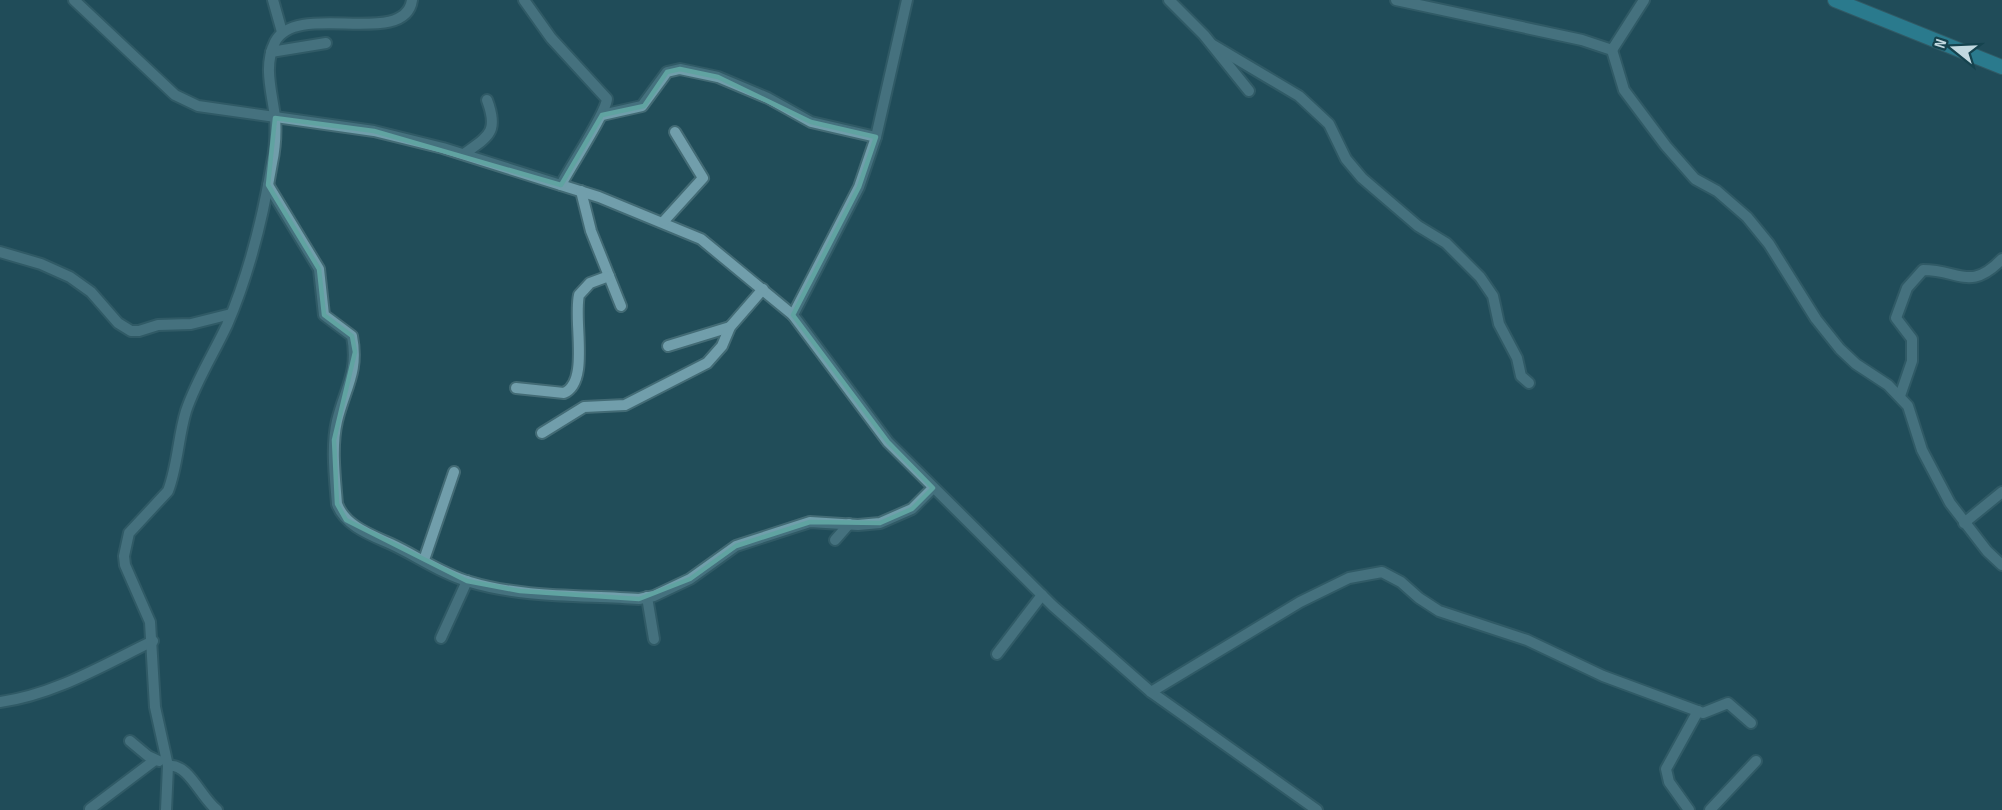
<svg xmlns="http://www.w3.org/2000/svg" width="2002" height="810" font-family="'Sofia Sans Condensed',sans-serif">
	<style>
		.lines { fill: none; stroke-linecap: round; stroke-linejoin: round }
		.minor-casing { stroke: #436b75; stroke-width: 14 }
		.major-casing { stroke: #436b75; stroke-width: 16 }
		.minor { stroke: #719eab; stroke-width: 10 }
		.major { stroke: #37b2cd; stroke-width: 14 }
		.marked { fill: none; stroke: #60a3a1; stroke-width: 4.5; stroke-linejoin: round }
	</style>
	<rect width="100%" height="100%" fill="#214d59"/>
	<g class="lines">
		<g class="minor-casing">
			<g id="minor">
				<polyline points="74,0 175,95 198,106 374,131 443,148 599,197 701,239 793,315 888,442 1053,606 1151,692 1317,810"/>
				<polyline points="273,0 282,32"/>
				<path d="M524 0 551 38 607 99C606 113 570 167 561 185"/>
				<polyline points="1169,0 1204,35 1249,91"/>
				<polyline points="1396,0 1582,40 1612,50 1624,90 1666,146 1695,179 1717,191 1747,217 1769,244 1816,319 1840,349 1856,364 1888,385 1908,406 1922,450 1950,503 1987,551 2002,565"/>
				<polyline points="1213,45 1299,96 1329,124 1346,159 1362,178 1418,226 1446,243 1480,277 1493,296 1499,324 1517,358 1521,376 1529,383"/>
				<polyline points="1612,50 1644,0"/>
				<polyline points="271,52 326,43"/>
				<polyline points="602,115 642,106 667,72 680,69 718,77 768,98 811,122 876,137"/>
				<path d="M464 154C489 136 499 132 487 100"/>
				<path d="M268 185 319 269 324 315 352 336C359 372 345 388 337 421 331 447 335 478 337 504 345 526 371 535 391 544 417 556 442 574 470 582 523 598 583 595 639 599L654 596 690 579 736 546 810 522 858 525 880 523 912 509 933 488"/>
				<polyline points="581,191 591,231 621,306"/>
				<polyline points="664,221 703,178 675,132"/>
				<polyline points="0,252 41,264 70,277 91,292 118,323 131,331 139,331 158,325 191,324 231,314"/>
				<polyline points="793,315 859,187 876,137 907,0"/>
				<polyline points="668,346 730,327"/>
				<path d="M516 388 564 393C590 382 573 321 579 295L590 283 609 276"/>
				<path d="M1900 396 1912 361V339L1896 318 1907 288 1923 270C1960 270 1970 292 2002 259"/>
				<polyline points="542,433 584,407 625,405 707,363 722,346 730,327 763,289"/>
				<polyline points="1964,523 2002,492"/>
				<polyline points="835,540 849,524"/>
				<polyline points="424,560 454,472"/>
				<polyline points="647,597 654,639"/>
				<polyline points="441,638 467,581"/>
				<polyline points="997,654 1042,595"/>
				<polyline points="1151,692 1300,602 1349,578 1382,572 1401,582 1419,598 1439,611 1527,640 1603,676 1703,713 1728,703 1751,723"/>
				<path d="M0 702C54 695 105 664 153 641"/>
				<polyline points="130,741 148,756 159,761"/>
				<path d="M168 766C189 763 200 797 217 810"/>
				<polyline points="90,809 155,760"/>
				<path d="M166 810 168 766 155 707 150 622 125 565 124 556 129 533 168 491C178 465 178 437 186 411 196 381 214 353 227 325 249 274 263 217 272 163 275 149 276 131 275 117 272 92 263 66 275 42 296 0 405 49 412 0"/>
				<polyline points="1689,810 1669,782 1666,769 1698,711"/>
				<polyline points="1710,810 1756,761"/>
			</g>
		</g>
		<g class="major-casing">
			<polyline id="major" points="1835,0 2002,67"/>
		</g>
		<use href="#minor" class="minor"/>
		<use href="#major" class="major"/>
	</g>
	<path d="M0 0H2002V810H0ZM680 69 718 77 811 122 876 137 859 187 793 315 888 442 933 488 912 509 880 523 810 522 736 546 690 579 639 599 520 591 467 581 346 520 337 504 334 440 355 352 352 336 324 315 319 269 268 185 275 118 374 131 561 185 602 115 644 106 667 72Z" fill="#214d59" fill-opacity=".55" fill-rule="evenodd"/>
	<path class="marked" d="M680 69 718 77 811 122 876 137 859 187 793 315 888 442 933 488 912 509 880 523 810 522 736 546 690 579 639 599 520 591 467 581 346 520 337 504 334 440 355 352 352 336 324 315 319 269 268 185 275 118 374 131 561 185 602 115 644 106 667 72Z"/>
	<g transform="translate(1954 48) rotate(288)" stroke="#15434e" stroke-width="4.5" paint-order="stroke">
	<path d="M0-4.5L10 22L0 15L-10 22Z" fill="#c2d9e0"/>
	<text y="-9" font-size="16" font-weight="bold" text-anchor="middle" fill="#c2d9e0">N</text>
	</g>
</svg>
